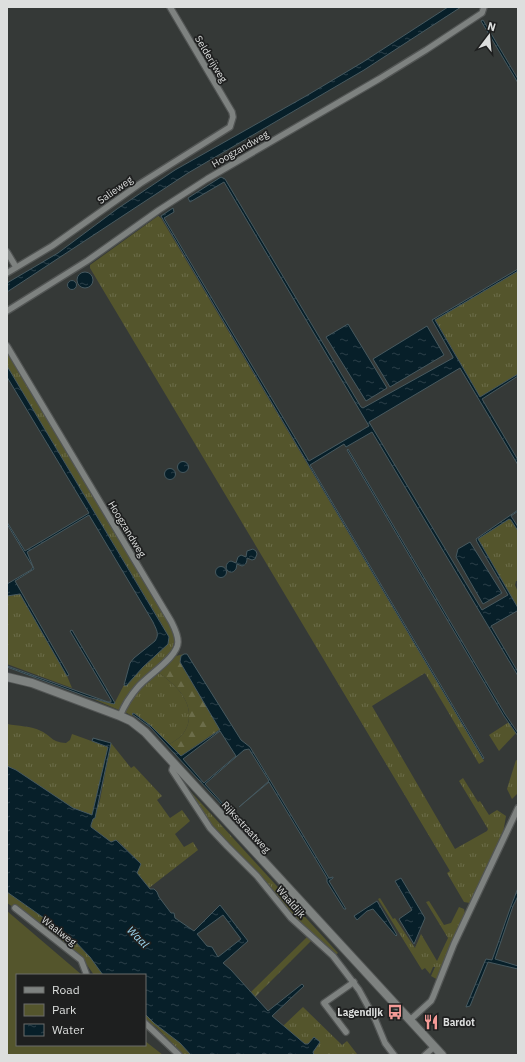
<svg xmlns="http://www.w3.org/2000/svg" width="525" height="1062" font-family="'IBM Plex Sans',sans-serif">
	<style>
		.grass { fill: url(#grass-tufts) }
		.forest { fill: url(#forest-firs) }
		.park { fill: #54552c }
		.water { fill: url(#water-ripples); stroke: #47595f; fill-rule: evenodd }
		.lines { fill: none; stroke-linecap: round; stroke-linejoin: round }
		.street-casing { stroke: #525554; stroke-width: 8 }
		.secondary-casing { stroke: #525554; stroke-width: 10 }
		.street { stroke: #7e8280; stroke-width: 5.5 }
		.secondary { stroke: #7e8280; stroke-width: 8 }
		.labels { text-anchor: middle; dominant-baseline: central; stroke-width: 3.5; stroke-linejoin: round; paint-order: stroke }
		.street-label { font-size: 10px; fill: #dddfde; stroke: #1e1f1f }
		.poi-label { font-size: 10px; font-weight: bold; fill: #dddfde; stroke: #1e1f1f; text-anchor: end }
		.water-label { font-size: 11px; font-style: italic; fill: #a0dcf6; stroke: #1e1f1f }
	</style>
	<defs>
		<pattern id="grass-tufts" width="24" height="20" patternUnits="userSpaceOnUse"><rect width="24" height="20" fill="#54552c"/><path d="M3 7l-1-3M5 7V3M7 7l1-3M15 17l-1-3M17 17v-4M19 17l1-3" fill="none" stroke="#6c6d4a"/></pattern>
		<pattern id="forest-firs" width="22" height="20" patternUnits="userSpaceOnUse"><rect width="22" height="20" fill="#54552c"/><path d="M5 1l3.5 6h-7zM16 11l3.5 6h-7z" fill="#6c6d4a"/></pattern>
		<pattern id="water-ripples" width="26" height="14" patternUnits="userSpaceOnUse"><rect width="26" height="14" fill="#071f29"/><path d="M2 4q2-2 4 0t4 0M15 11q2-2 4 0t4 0" fill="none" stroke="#2b3f48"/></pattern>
	</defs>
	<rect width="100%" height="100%" fill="#353937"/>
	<g class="grass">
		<polygon points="158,216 161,218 484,761 479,764 425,673 372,706 455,849 487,831 488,829 459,781 463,778 478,802 480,801 489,815 497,810 506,816 503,833 470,903 464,902 447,873 450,871 90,268 90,265"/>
		<polygon points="518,271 518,374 480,397 435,319"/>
		<path d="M7 353 169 623C174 636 177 640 170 653L119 710 93 699 114 704 124 685 126 686 143 667 168 644 163 626 7 366Z"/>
		<polygon points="509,519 511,520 518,531 518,581 516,581 515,585 518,592 518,608 478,539"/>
		<polygon points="19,593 21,595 67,676 72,688 7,664 7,596"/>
		<path d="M159 673C176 685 194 702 188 724 185 734 178 740 169 744L151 726 133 713 132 716 125 712 127 708 137 690Z"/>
		<polygon points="509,722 516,733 499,751 489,735"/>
		<path d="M7 724C18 726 31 726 41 731 53 737 51 742 66 743L70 740 72 734 108 747 92 815 73 808 16 770 7 766Z"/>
		<polygon points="111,743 131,768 134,766 162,796 157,800 170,818 182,810 190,821 175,834 184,847 193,842 198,850 149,888 137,873 140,863 117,840 111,842 91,827 91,825 100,800"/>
		<polygon points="516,760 518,761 518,793 512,799 507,789"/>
		<polygon points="180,780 338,953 334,956 307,932 207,821"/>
		<polygon points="7,892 71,937 90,957 103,975 94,975 85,962 45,929 11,904"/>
		<polygon points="380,898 393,919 395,918 415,948 421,934 437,961 448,938 426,902 429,901 444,925 451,923 459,907 464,909 465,913 438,980 431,976 435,967 433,967 430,974 425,968 422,970 378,899"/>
		<polygon points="303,1007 342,1045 347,1041 357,1054 355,1055 314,1055 313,1052 320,1042 305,1044 283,1026"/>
		<polygon points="145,1014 154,1023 180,1043 191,1055 184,1055 156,1027 145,1020"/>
	</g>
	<g class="forest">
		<path d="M184 654 181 656 180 662 220 729 181 756 169 744C178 740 185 734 188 724 194 702 176 685 159 673L176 656Z"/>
		<polygon points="307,937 311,941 255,997 251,992"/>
	</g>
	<g class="park">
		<polygon points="7,892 21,902 16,909 7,903"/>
		<polygon points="7,911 82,975 17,975 17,1045 145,1045 145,1041 163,1055 7,1055"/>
	</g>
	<g class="water">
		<polygon points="448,7 461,7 364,70 188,173 7,292 7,283 58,253 117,209 175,170 306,96 363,62"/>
		<polygon points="483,20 518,79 518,83 481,21"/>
		<polygon points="221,177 225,179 361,407 363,408 453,358 453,357 432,320 518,269 518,271 435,320 480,397 518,374 518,376 482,399 518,460 518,465 460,368 369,422 482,610 508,595 477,542 476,539 518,510 518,511 511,516 518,527 518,531 511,520 509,519 478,539 518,608 518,612 517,611 491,626 518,672 518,676 372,432 346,447 344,444 310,465 484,758 483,759 161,216 173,208 174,212 164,218 309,461 369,426 224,182 190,202 188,198"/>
		<circle cx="85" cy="280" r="8"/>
		<circle cx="72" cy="285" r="4.5"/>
		<polygon points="348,324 387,388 366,401 326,337"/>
		<polygon points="427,326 444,355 390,387 373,359"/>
		<path d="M7 366 169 637 168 644 143 667 126 686 124 685 130 663 134 658 155 641C160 634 156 629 153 622L89 515 27 552 34 569 15 581 69 675 67 676 20 594 7 596V584L31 570 33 567 7 524V522L25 551 89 513 7 377Z"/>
		<polygon points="348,449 505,714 518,733 518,736 504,716 347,450"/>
		<circle cx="183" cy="467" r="5.5"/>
		<circle cx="170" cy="474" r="5.5"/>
		<polygon points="470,542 502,593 483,604 456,557 458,549"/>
		<path d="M253 549 256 551 257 554 255 559 252 560 247 558C247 562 246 565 242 566L237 564 236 569C233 573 230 573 227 570 225 566 227 562 231 561L236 563 238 557 241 555 246 557 247 551Z"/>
		<circle cx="221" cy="572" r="5.5"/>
		<polygon points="72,630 115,703 114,704 88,697 7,667 7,666 108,702 111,702 111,700 70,631"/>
		<path d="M184 654H187L241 740 250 747 329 878 333 877V878L329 881 346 909H344L327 882V878L269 782 239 807 269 781 249 749 244 750 205 784 224 805 223 806 150 727 132 714 133 713 135 714 151 726 181 756 220 730 180 662 181 656ZM220 731 236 756 204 783 183 759Z"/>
		<path d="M93 738 111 743 95 818 93 819 91 825V827L111 842 116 840 141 864 137 873 150 889H154L157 892 159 897 171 913H174L175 918 194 931 220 905 248 941 223 963 231 970 268 1011 302 984 304 986 272 1016 305 1044H308L314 1037 320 1042 313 1052 314 1055H191L180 1043 154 1023 145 1014V975H103L90 957 71 937 7 892V766L16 770 73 808 92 815 108 747 92 741ZM223 915 241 939 218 957 212 947 207 946 197 934Z"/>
		<polygon points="401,878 425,918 414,944 399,919 412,910 395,881"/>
		<path d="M518 888V896L513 906 495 959 518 966V969L488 962 470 1006 466 1007 485 961 486 959 492 960C501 936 508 912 518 888Z"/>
		<polygon points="377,901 397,935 396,936 373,909 367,911 357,920 354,916"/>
	</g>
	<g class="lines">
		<g class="street-casing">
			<g id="street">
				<polyline points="7,252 16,267"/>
				<polyline points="7,273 52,246 141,183 230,127 233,117 232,112 170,7"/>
				<polyline points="7,311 87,261 159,210 207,179 379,79 426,50 482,13 484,7"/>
				<path d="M7 346 171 621C174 627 178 634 178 642 178 657 148 675 138 687 131 695 124 706 120 716"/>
				<polyline points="174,763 172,770 210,828 227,846 257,876 291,918 333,956 343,969 359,990 375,1019 385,1043 394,1055"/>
				<polyline points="15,908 81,960 86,973"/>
				<polyline points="410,1020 431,1001 433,997 454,944 518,808"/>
				<polyline points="145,1023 179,1055"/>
				<polyline points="346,1032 324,1003 354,982"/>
				<polyline points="425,1055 434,1047"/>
			</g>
		</g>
		<g class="secondary-casing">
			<polyline id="secondary" points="7,677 32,683 120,716 131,721 145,732 442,1055"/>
		</g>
		<use href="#street" class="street"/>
		<use href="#secondary" class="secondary"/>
	</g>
	<defs>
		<g id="bus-bare" transform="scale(1.2)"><path d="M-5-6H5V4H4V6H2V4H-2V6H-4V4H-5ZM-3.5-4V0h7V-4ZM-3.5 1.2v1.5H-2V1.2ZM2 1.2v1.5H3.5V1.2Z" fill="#f59b97" stroke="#1e1f1f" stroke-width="2.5" paint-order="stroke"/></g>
		<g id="restaurant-bare" transform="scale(1.2)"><path d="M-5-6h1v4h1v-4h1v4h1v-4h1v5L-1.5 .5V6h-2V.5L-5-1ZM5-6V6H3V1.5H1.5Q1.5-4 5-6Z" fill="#f59b97" stroke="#1e1f1f" stroke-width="2.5" paint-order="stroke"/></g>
	</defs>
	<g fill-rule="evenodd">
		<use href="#bus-bare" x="395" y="1012"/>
		<use href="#restaurant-bare" x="431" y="1022"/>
	</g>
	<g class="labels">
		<g class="street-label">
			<text transform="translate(211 59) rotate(59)">Selderijweg</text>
			<text transform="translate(240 149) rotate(-30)">Hoogzandweg</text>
			<text transform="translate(115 190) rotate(-35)">Salieweg</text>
			<text transform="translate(127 529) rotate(59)">Hoogzandweg</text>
			<text transform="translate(246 827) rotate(47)">Rijksstraatweg</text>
			<text transform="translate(291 902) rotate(49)">Waaldijk</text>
			<text transform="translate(59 931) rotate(38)">Waalweg</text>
		</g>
		<g class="poi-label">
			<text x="383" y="1012">Lagendijk</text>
			<text x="443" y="1022" text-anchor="start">Bardot</text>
		</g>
		<g class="water-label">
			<text transform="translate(138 937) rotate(45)">Waal</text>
		</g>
	</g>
	<rect width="525" height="1062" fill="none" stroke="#dddfde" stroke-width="16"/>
	<rect x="16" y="974" width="130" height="72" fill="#1e1f1f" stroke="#6a6c6b"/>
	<rect x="24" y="987" width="20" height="6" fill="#7e8280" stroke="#6a6c6b"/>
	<text x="52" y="994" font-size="12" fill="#dddfde">Road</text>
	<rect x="24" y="1004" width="20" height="12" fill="#54552c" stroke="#6a6c6b"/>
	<text x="52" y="1014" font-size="12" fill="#dddfde">Park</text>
	<rect x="24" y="1024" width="20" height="12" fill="url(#water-ripples)" stroke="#6a6c6b"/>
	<text x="52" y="1034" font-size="12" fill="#dddfde">Water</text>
	<g transform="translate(489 36) rotate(16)" stroke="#1e1f1f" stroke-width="3" paint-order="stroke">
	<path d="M0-3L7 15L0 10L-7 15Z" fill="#dddfde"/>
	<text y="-6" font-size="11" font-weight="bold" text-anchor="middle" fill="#dddfde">N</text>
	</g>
</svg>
